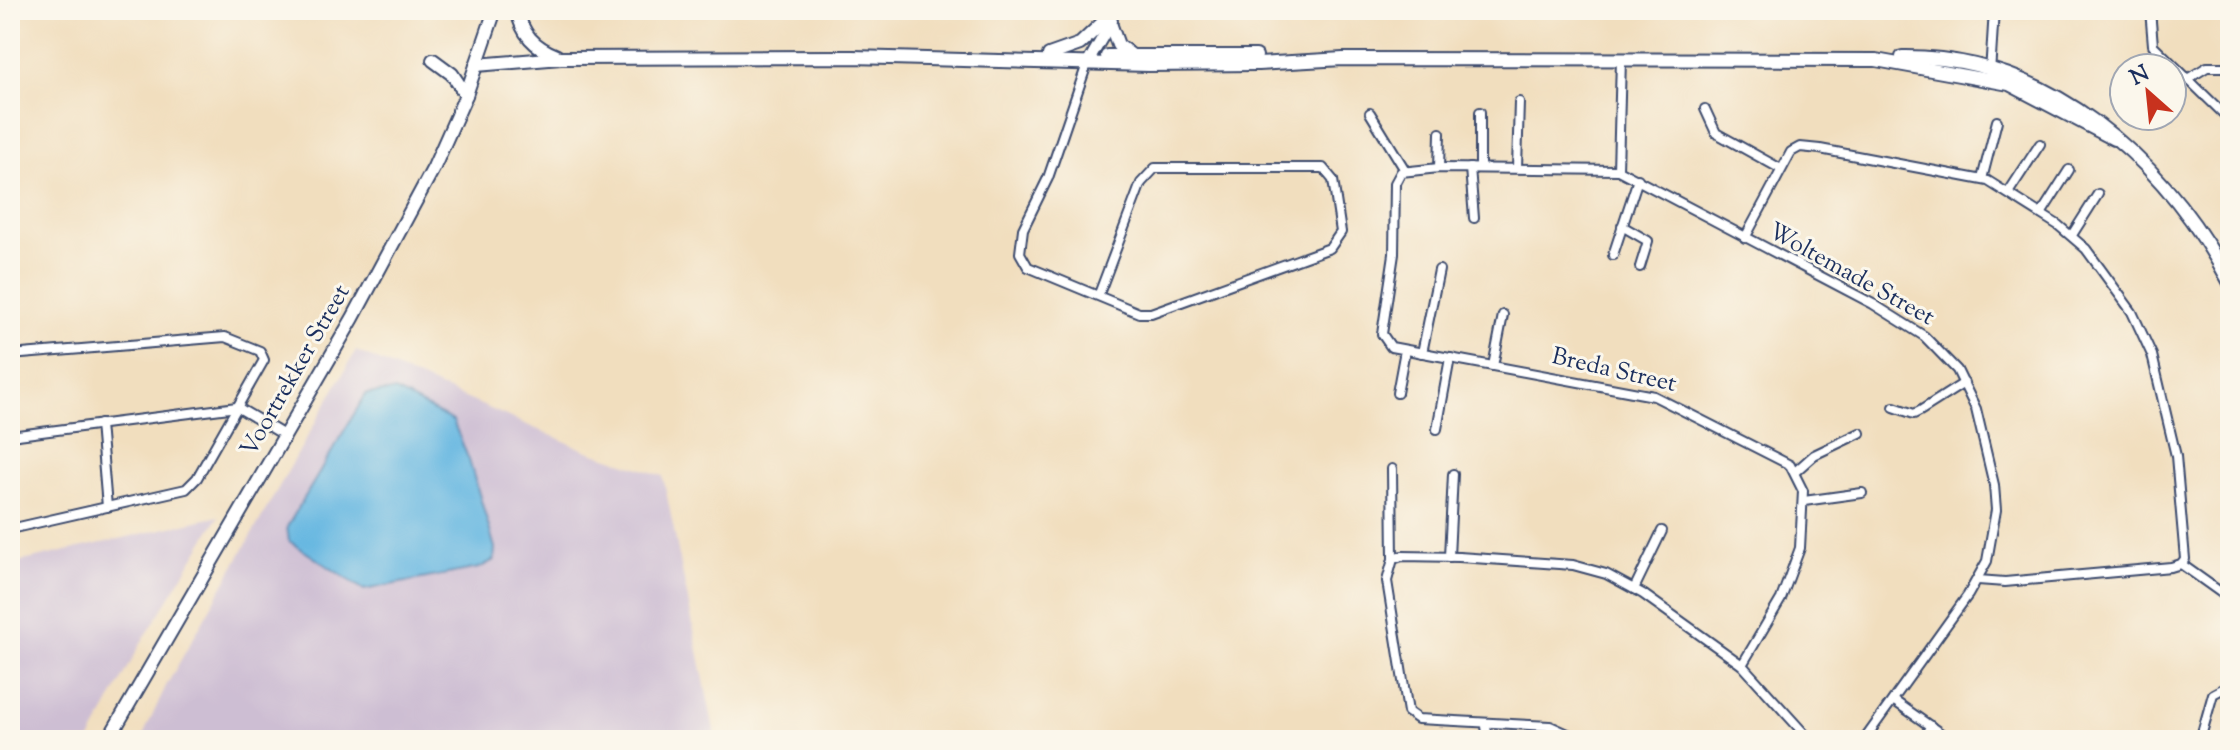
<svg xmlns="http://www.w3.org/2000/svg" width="2240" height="750" font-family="'Sorts Mill Goudy',serif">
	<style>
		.industrial { fill: #cdbed3 }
		.water { fill: #66b7e1; stroke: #4073a0; stroke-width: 2 }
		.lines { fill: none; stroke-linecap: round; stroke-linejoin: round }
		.minor-casing { stroke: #3b496c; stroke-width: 12 }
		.tertiary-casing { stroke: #3b496c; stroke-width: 14 }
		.secondary-casing { stroke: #3b496c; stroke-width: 16 }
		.minor { stroke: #fff; stroke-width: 8 }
		.tertiary { stroke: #fff; stroke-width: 10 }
		.secondary { stroke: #fff; stroke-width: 12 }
		.labels { text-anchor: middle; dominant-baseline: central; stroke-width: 6; stroke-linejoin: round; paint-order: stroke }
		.street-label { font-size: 24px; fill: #1b2f5e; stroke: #fbf7ec }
	</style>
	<rect width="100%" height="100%" fill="#fbf7ec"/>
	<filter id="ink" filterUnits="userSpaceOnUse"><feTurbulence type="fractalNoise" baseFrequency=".0125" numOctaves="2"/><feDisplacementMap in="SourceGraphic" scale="16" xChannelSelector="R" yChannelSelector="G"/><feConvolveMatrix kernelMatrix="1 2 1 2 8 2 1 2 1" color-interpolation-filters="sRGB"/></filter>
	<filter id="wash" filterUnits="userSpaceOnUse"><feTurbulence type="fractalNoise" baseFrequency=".006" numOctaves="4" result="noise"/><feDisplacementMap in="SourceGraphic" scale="32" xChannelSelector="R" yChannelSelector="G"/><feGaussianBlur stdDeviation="1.8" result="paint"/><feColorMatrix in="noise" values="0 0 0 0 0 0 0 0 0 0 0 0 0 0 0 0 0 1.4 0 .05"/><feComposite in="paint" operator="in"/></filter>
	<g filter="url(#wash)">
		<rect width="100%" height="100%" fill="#f1debe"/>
		<g class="industrial">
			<polygon points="356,351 585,450 663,476 716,740 141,740 166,686"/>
			<polygon points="219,516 139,647 90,740 10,740 10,564"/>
		</g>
		<polygon class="water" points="395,391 453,421 469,460 495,548 494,560 479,568 364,590 289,541 287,527 366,394"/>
	</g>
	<g filter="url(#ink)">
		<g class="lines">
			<g class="minor-casing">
				<g id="minor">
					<polyline points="2150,10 2153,45 2230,120"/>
					<polyline points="1621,59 1618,170 1873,304 1924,336 1957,370 1976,409 1994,485 1996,510 1987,561 1968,595 1864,740"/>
					<polyline points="1087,64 1048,178 1023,229 1020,253 1028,267 1139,313 1151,313 1330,248 1341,232 1333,180 1323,168 1155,168 1141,183 1099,294"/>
					<polyline points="1990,73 1994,10"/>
					<polyline points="2186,80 2207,67 2230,67"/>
					<polyline points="1705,109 1716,133 1781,169"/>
					<polyline points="1370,113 1405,170"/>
					<polyline points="1439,168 1440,133"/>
					<polyline points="1470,168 1474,218"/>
					<polyline points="1480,168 1480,112"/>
					<polyline points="1517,168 1519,102"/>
					<polyline points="1618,170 1439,168 1401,172 1395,183 1394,254 1382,334 1391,347 1654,396 1790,465 1803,491 1800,548 1781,599 1742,665"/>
					<polyline points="1982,179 1997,121"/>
					<polyline points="2008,193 2040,144"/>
					<polyline points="2041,214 2069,170"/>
					<polyline points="1622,226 1648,241 1640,267"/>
					<polyline points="2072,235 2098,194"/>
					<polyline points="1745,238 1791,152 1800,147 1820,149 1988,181 2058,225 2086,249 2132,312 2152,355 2176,456 2185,559 2181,564 2171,567 2005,582 1978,580"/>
					<polyline points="1613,255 1638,179"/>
					<polyline points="1422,353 1439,270"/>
					<polyline points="10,355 225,337 260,351 264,360 197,478 186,489 10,529"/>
					<polyline points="1493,366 1503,315"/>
					<polyline points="1397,393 1405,350"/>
					<polyline points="1894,407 1914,414 1920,411 1964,383"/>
					<polyline points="100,424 107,507"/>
					<polyline points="1437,429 1450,358"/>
					<polyline points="10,436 237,407 284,435"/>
					<polyline points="1392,469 1393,559 1387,581 1408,712 1418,719 1550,726 1581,740"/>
					<polyline points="1796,471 1814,455 1860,433"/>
					<polyline points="1804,501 1862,493"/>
					<polyline points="1449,557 1453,474"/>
					<polyline points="1393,559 1402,556 1459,557 1573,565 1606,574 1643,594 1742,665 1810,740"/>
					<polyline points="2181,564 2230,599"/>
					<polyline points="1634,589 1662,531"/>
					<polyline points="1893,700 1950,740"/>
					<polyline points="1486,726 1488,740"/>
					<polyline points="1922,740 1931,726"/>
					<polyline points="2200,740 2213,694 2230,685"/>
				</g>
			</g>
			<g class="tertiary-casing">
				<polyline id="tertiary" points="1087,64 1112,21"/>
			</g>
			<g class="secondary-casing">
				<g id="secondary">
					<path d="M517 10C522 34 534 47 557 56"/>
					<polyline points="1110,23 1118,45 1131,55"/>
					<polyline points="1049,55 1080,44 1116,10"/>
					<polyline points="1107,56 1256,56"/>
					<path d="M1902 57C2049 55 2165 160 2230 283"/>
					<polyline points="433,60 452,74 466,95"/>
					<polyline points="476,65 561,58 853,57 1149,65 1258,64 1343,59 1876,60 2009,84 2114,139"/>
					<polyline points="108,740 353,318 434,167 466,95 495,10"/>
				</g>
			</g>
			<use href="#minor" class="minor"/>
			<use href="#tertiary" class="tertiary"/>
			<use href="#secondary" class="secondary"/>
		</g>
	</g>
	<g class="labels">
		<g class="street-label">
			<text transform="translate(1851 275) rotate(29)">Woltemade Street</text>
			<text transform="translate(296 371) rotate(-60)">Voortrekker Street</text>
			<text transform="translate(1614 371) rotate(13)">Breda Street</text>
		</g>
	</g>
	<rect width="2240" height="750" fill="none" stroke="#fbf7ec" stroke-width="40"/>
	<g transform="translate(2148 92) rotate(333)"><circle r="38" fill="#fbf7ec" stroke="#a1a7b3" stroke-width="2"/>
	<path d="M0-6L14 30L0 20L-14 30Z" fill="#c8321e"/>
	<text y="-12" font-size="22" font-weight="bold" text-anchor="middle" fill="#1b2f5e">N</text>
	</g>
</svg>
